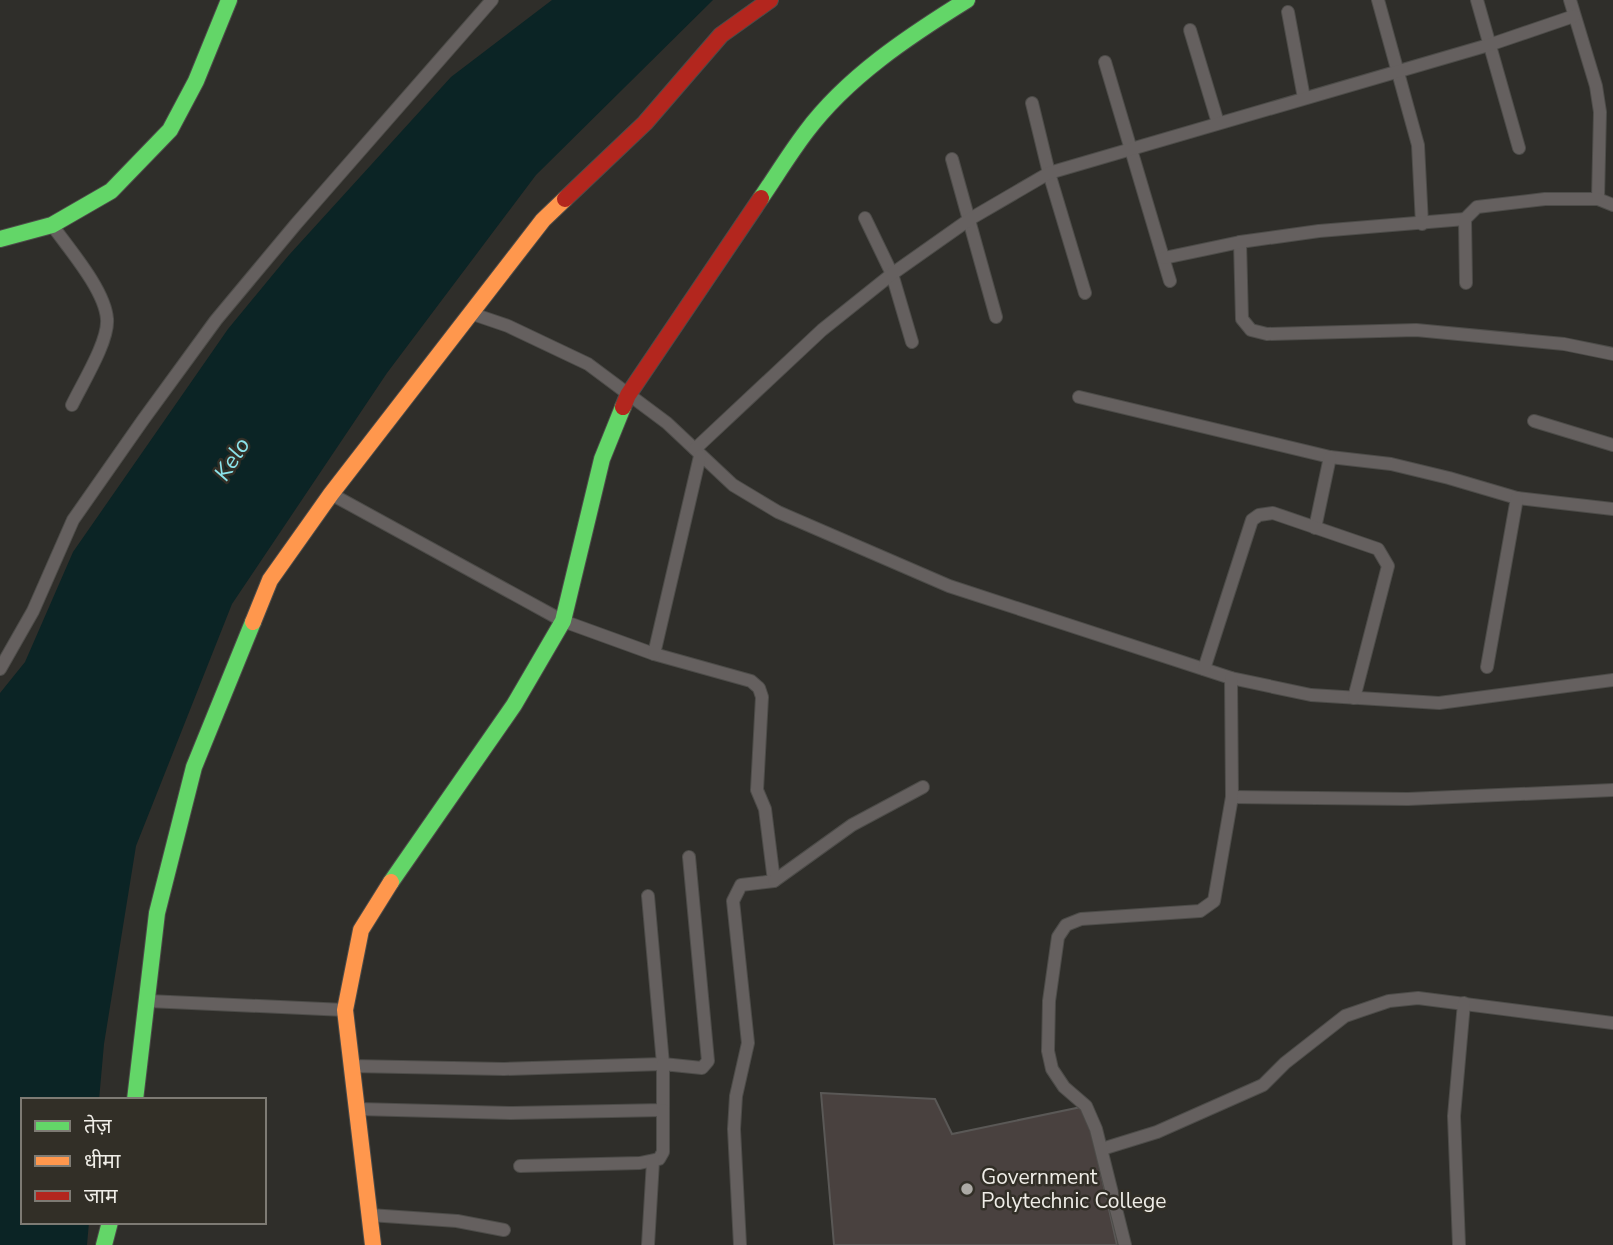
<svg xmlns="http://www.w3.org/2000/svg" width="1613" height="1245" font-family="'Nunito Sans','Noto Sans Devanagari',sans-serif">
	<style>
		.water { fill: #0b2425 }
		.building { fill: #49413f; stroke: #5a5856; stroke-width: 2 }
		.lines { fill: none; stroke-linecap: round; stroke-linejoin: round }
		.street-casing { stroke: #4d4c49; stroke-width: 14 }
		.fast-casing { stroke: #4d4c49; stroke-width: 18 }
		.slow-casing { stroke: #4d4c49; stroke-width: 18 }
		.jam-casing { stroke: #4d4c49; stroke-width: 18 }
		.street { stroke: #65605f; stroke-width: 12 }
		.fast { stroke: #63d668; stroke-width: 16 }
		.slow { stroke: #ff974d; stroke-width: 16 }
		.jam { stroke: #b3261e; stroke-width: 16 }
		.poi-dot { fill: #acaaa5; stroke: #322f27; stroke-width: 2.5 }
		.labels { text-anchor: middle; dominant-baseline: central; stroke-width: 5; stroke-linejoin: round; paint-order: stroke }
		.poi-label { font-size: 21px; fill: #efede7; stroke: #322f27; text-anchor: start }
		.water-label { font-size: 23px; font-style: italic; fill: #8be3ea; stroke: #322f27 }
	</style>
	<rect width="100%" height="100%" fill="#2f2e2a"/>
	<polygon class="water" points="552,0 713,0 536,175 387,373 232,604 136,846 104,1044 99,1100 23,1100 23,1222 89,1222 87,1245 0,1245 0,693 25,662 73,552 228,329 289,255 451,77"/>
	<polygon class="building" points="821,1093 935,1099 952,1134 1086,1106 1117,1245 834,1245"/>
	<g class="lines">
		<g class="street-casing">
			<g id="street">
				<polyline points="1378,0 1418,145 1422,224"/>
				<polyline points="1477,0 1519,148"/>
				<polyline points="1570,0 1596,86 1600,112 1598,199"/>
				<polyline points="1288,12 1304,98"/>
				<polyline points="1190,30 1218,123"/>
				<polyline points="1105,62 1170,281"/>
				<polyline points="1032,103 1049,173 1085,293"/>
				<polyline points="952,159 996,317"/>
				<polyline points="865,218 892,274 912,342"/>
				<path d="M52 225C69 249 105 290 107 319 109 341 82 384 72 405"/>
				<polyline points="1240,242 1242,319 1251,330 1267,334 1416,330 1564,344 1613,354"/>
				<polyline points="1164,258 1240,242 1319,231 1465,219"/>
				<polyline points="1466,283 1465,219 1477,207 1545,199 1598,199 1613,205"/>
				<polyline points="470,313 508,326 588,364 667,423 733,485 778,512 949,586 1231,678 1311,695 1439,703 1613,680"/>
				<polyline points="1079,397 1330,457 1391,464 1449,478 1517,498 1613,509"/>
				<polyline points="1534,421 1613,445"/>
				<polyline points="695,449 822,330 892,274 970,219 1049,173 1492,44 1574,16"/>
				<polyline points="331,494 563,621 654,654 751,681 759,688 762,697 757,790 765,809 774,881 741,885 733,901 748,1043 736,1096 734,1129 740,1245"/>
				<polyline points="1315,528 1330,457"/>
				<polyline points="654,654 700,456"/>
				<polyline points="1487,667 1517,498"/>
				<polyline points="0,669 33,611 73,520 143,420 216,320 296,224 492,0"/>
				<polyline points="1204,669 1252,520 1259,515 1273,513 1378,549 1388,566 1354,698"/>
				<polyline points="1232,797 1408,799 1613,790"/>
				<polyline points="774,881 852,825 923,787"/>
				<polyline points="148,1001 345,1010"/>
				<polyline points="351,1066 504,1069 663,1064 648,896"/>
				<polyline points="358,1109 512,1113 663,1110 663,1064 702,1068 708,1061 689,857"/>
				<polyline points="1102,1149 1157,1132 1263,1085 1285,1063 1345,1016 1389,1001 1418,998 1613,1023"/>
				<polyline points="520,1166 640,1163 659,1159 663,1152 663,1110"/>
				<polyline points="370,1215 457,1221 504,1230"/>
				<polyline points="648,1245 653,1161"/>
				<polyline points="1125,1245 1096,1129 1086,1106 1064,1087 1052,1069 1048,1051 1049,1001 1058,937 1066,925 1081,919 1200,911 1214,901 1232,797 1231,678"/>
				<polyline points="1459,1245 1454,1116 1464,1003"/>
			</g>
		</g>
		<g class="fast-casing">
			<g id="fast">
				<path d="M761 198C776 176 790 153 806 132 847 77 909 36 967 0"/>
				<polyline points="0,239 52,225 111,191 170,130 196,81 229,0"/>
				<polyline points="391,882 514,705 563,621 602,459 623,407"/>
				<polyline points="135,1100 157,913 194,767 253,622"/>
				<polyline points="104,1245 110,1222"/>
			</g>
		</g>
		<g class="slow-casing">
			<g id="slow">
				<polyline points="253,622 270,580 331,494 543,220 565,199"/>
				<polyline points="373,1245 345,1010 361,930 391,882"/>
			</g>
		</g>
		<g class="jam-casing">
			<g id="jam">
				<polyline points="565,199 645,123 721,35 770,0"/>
				<polyline points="623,407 628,395 761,198"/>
			</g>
		</g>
		<use href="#street" class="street"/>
		<use href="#fast" class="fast"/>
		<use href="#slow" class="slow"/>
		<use href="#jam" class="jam"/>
	</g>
	<circle class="poi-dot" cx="967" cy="1189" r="7"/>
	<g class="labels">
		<g class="poi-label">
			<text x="981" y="1177">Government<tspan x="981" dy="24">Polytechnic College</tspan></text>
		</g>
		<g class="water-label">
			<text transform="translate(232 459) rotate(-58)">Kelo</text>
		</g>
	</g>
	<rect x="21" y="1098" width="245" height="126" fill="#322f27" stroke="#7e7b74" stroke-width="2"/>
	<rect x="35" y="1121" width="35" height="10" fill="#63d668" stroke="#7e7b74" stroke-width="2"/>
	<text x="84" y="1133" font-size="21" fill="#efede7">तेज़</text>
	<rect x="35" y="1156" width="35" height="10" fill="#ff974d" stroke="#7e7b74" stroke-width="2"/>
	<text x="84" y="1168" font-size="21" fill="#efede7">धीमा</text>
	<rect x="35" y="1191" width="35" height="10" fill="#b3261e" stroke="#7e7b74" stroke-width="2"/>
	<text x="84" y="1203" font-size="21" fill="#efede7">जाम</text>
</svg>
